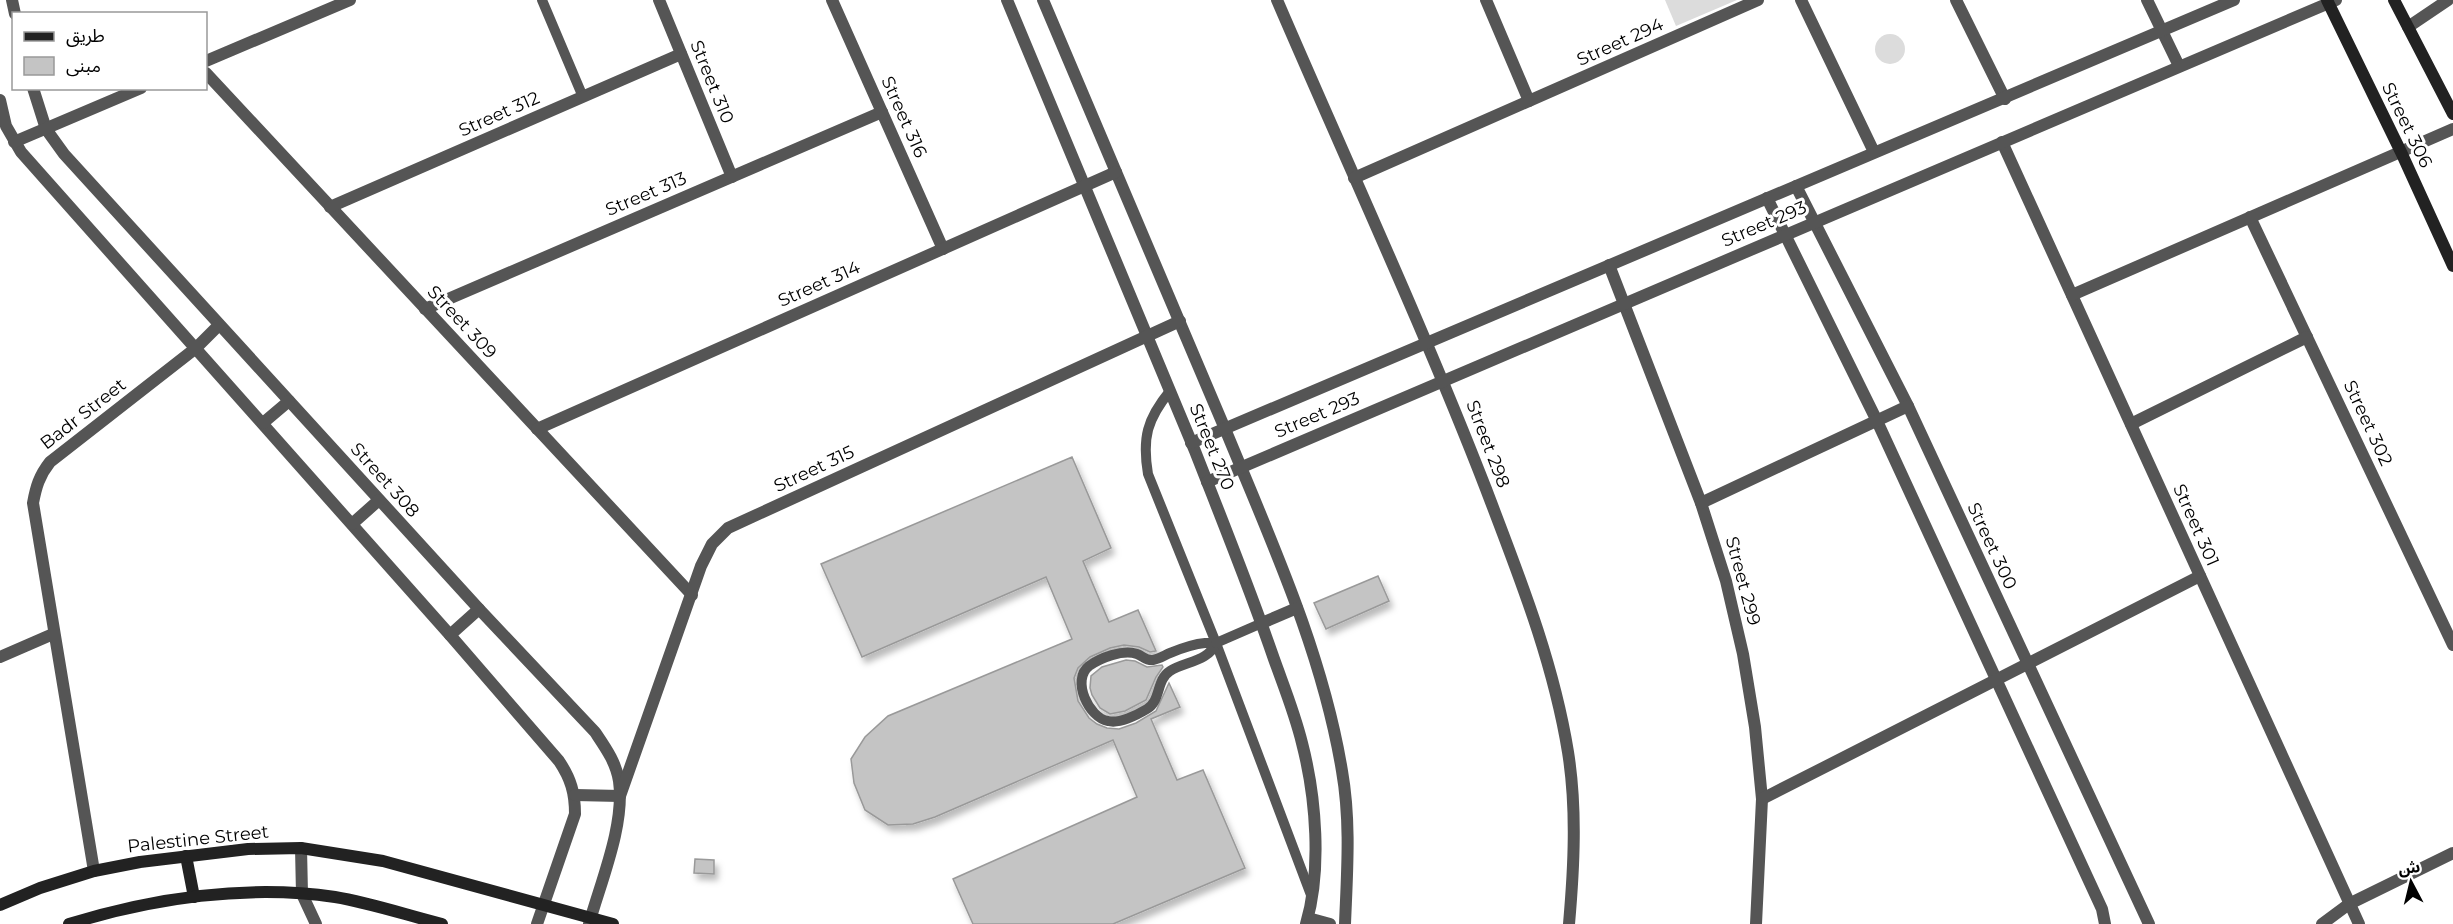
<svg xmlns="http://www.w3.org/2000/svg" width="2453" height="924" font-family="Montserrat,'Noto Sans Arabic',sans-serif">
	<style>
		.green { fill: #dcdcdc }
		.building { fill: #c4c4c4; stroke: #999; stroke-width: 1.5; filter: url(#shadow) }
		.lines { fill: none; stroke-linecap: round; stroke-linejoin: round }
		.lane { stroke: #555; stroke-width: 10 }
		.street { stroke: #555; stroke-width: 12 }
		.secondary { stroke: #222; stroke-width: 12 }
		.labels { text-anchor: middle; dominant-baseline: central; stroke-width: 6; stroke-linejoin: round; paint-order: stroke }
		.street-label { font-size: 18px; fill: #000; stroke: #fff }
	</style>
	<defs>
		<filter id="shadow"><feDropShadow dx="3.5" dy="6" stdDeviation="3" flood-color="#0004"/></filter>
	</defs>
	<rect width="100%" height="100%" fill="#fff"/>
	<g class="green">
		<polygon points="1665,0 1737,0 1676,26"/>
		<circle cx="1890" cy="49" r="15"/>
	</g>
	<g class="building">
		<polygon points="1072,457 1111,548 1083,561 1109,622 1138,610 1156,651 1150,652 1139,647 1124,645 1110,648 1090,657 1078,668 1074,678 1078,701 1089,718 1097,724 1107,728 1119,729 1136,723 1156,711 1169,683 1180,707 1151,719 1177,780 1203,770 1245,868 1113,924 973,924 953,879 1137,797 1113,740 935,817 913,824 888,825 865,810 854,783 851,759 865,737 888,716 1072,639 1046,577 862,657 821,564"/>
		<polygon points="1378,576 1389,601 1326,629 1314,603"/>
		<polygon points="1126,660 1135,661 1147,667 1162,665 1163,667 1156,677 1146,700 1125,711 1110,714 1100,708 1092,695 1090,688 1091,676 1102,667"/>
		<polygon points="695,859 714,860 714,874 694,873"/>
	</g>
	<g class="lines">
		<g class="lane">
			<polyline points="542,0 583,97"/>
			<path d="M1170 391C1147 419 1142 438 1148 474L1216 643 1311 895"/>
			<path d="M1205 643H1216C1208 662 1186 661 1170 671 1156 680 1161 701 1147 709 1137 715 1119 724 1108 721 1089 718 1071 680 1089 666 1100 658 1123 649 1137 654 1143 656 1146 661 1153 660 1159 659 1165 655 1170 653 1182 648 1193 644 1205 643Z"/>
			<polyline points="1216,643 1262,623"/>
		</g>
		<g class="street">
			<polyline points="12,0 15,14"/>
			<polyline points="659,0 732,177"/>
			<polyline points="832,0 943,249"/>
			<path d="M1007 0C1070 150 1133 300 1195 451 1222 520 1250 589 1274 659 1284 687 1295 714 1302 743 1316 797 1322 870 1306 924"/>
			<path d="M1043 0C1105 145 1167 290 1228 436 1273 545 1323 655 1342 771 1351 822 1347 873 1345 924"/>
			<path d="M1277 0C1347 163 1422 324 1486 489 1519 576 1553 660 1568 752 1577 808 1574 867 1569 924"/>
			<polyline points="1486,0 1529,101"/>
			<polyline points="1801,0 1874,152"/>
			<polyline points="1956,0 2005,99"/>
			<polyline points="2147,0 2179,66"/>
			<polyline points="2408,27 2448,0"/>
			<polyline points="206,61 350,0"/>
			<polyline points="206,73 692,595"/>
			<path d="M33 88 46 129 64 154 479 609 595 732C605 747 616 762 619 781 625 825 601 881 589 924"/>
			<path d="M0 100 6 126 21 152 450 635 559 761C571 779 575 793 575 814L537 924"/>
			<polyline points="14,142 141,88"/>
			<polyline points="2002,142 2359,924"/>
			<polyline points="1354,178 1758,0"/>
			<polyline points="1796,186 1908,406 2149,924"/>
			<polyline points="1767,198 1877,421 2102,909 2105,924"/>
			<polyline points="330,207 681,54"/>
			<polyline points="2250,217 2453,645"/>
			<polyline points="1609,265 1701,503 1726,581 1743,654 1755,727 1762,799 1756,924"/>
			<polyline points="2072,295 2453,129"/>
			<polyline points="425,309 882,112"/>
			<polyline points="263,423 289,401"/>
			<polyline points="2131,424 2307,337"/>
			<polyline points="537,429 1116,172"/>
			<polyline points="1191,443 2234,0"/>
			<polyline points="1207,482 2336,0"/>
			<polyline points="1701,503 1908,406"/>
			<polyline points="352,524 379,500"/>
			<polyline points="1262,623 1297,608"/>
			<polyline points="450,635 479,609"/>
			<polyline points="0,657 53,634"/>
			<polyline points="575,795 620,796 701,566 712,544 728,528 1180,321"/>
			<polyline points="1762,799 2200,576"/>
			<polyline points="301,848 302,894 316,924"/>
			<path d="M94 871 33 503C36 487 39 476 50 462L196 348 219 325"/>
			<polyline points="1308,918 1330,924"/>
			<polyline points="2322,924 2349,904 2453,853"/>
		</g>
		<g class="secondary">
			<polyline points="2327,0 2401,152 2453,266"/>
			<polyline points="2394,0 2453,114"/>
			<polyline points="186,856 194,897"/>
			<polyline points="0,905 40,888 94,871 140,862 248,849 301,848 383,861 613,924"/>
			<path d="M69 924C153 898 247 884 335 897 371 903 406 915 442 924"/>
		</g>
	</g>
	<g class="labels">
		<g class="street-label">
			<text transform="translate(1620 42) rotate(-24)">Street 294</text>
			<text transform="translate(712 82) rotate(68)">Street 310</text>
			<text transform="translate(499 114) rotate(-24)">Street 312</text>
			<text transform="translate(904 117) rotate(66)">Street 316</text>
			<text transform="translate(2407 125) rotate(64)">Street 306</text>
			<text transform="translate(646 194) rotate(-23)">Street 313</text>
			<text transform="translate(1764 224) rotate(-23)">Street 293</text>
			<text transform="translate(819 284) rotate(-24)">Street 314</text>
			<text transform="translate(462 322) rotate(47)">Street 309</text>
			<text transform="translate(83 414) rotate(-38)">Badr Street</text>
			<text transform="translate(1317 415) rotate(-23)">Street 293</text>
			<text transform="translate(2368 423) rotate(65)">Street 302</text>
			<text transform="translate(1488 444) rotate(69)">Street 298</text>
			<text transform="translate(1212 447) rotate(68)">Street 270</text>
			<text transform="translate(814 469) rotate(-25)">Street 315</text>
			<text transform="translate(385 480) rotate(48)">Street 308</text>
			<text transform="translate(2196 525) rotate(66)">Street 301</text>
			<text transform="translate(1992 546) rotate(65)">Street 300</text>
			<text transform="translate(1743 581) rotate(75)">Street 299</text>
			<text transform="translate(198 839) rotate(-6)">Palestine Street</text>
		</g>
	</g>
	<rect x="12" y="12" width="195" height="78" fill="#ffffff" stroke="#999999" stroke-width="1.5"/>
	<rect x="24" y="32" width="30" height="9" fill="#222222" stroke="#999999" stroke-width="1.5"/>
	<text x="66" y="42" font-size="18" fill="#000000">طريق</text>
	<rect x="24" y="57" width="30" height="18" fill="#c4c4c4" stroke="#999999" stroke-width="1.5"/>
	<text x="66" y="72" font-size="18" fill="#000000">مبنى</text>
	<g transform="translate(2411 882) rotate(353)" stroke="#ffffff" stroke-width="4.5" paint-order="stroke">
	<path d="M0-4.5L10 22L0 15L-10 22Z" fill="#000000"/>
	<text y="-9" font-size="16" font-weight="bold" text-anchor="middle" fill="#000000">ش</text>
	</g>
</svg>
